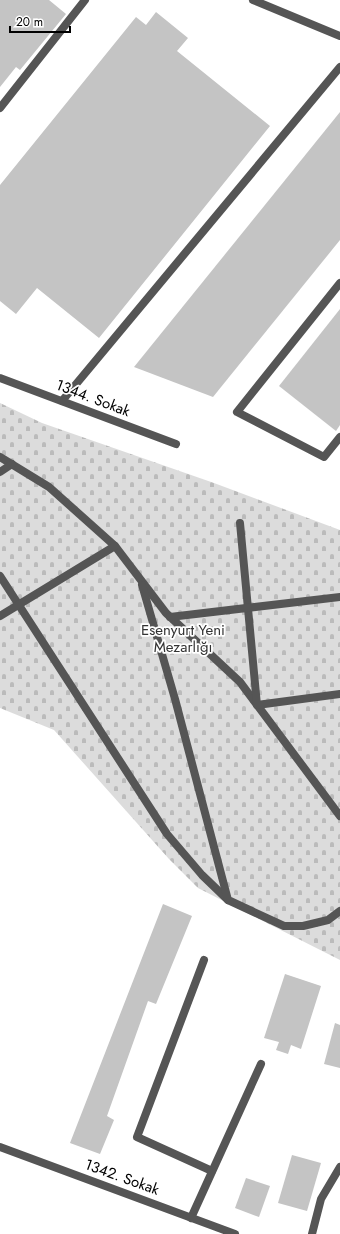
<svg xmlns="http://www.w3.org/2000/svg" width="340" height="1234" font-family="Jost,sans-serif">
	<style>
		.cemetery { fill: url(#cemetery-stones) }
		.building { fill: #c4c4c4 }
		.lines { fill: none; stroke-linecap: round; stroke-linejoin: round }
		.lane { stroke: #555; stroke-width: 8 }
		.street { stroke: #555; stroke-width: 8 }
		.labels { text-anchor: middle; dominant-baseline: central; stroke-width: 3.5; stroke-linejoin: round; paint-order: stroke }
		.street-label { font-size: 15px; fill: #000; stroke: #fff }
		.park-label { font-size: 15px; fill: #333; stroke: #fff }
	</style>
	<defs>
		<pattern id="cemetery-stones" width="16" height="16" patternUnits="userSpaceOnUse"><rect width="16" height="16" fill="#dcdcdc"/><path d="M2 7V4a2 2 0 0 1 4 0v3zM10 15v-3a2 2 0 0 1 4 0v3z" fill="#bbb"/></pattern>
	</defs>
	<rect width="100%" height="100%" fill="#fff"/>
	<polygon class="cemetery" points="0,403 42,423 214,483 340,530 340,960 198,888 169,859 54,730 0,708"/>
	<g class="building">
		<polygon points="0,0 49,0 66,14 20,70 16,67 0,87"/>
		<polygon points="156,12 188,38 177,51 270,126 99,338 37,288 16,314 0,301 0,185 136,17 146,25"/>
		<polygon points="340,112 340,240 213,397 134,367"/>
		<polygon points="340,309 340,425 336,431 279,386"/>
		<polygon points="163,904 192,916 156,1004 148,1001 107,1116 114,1120 100,1154 70,1143"/>
		<polygon points="285,974 321,986 301,1049 291,1045 288,1054 276,1050 279,1042 264,1038"/>
		<polygon points="335,1023 340,1025 340,1068 324,1064"/>
		<polygon points="292,1155 321,1163 307,1211 278,1203"/>
		<polygon points="246,1178 270,1186 259,1217 235,1208"/>
	</g>
	<g class="lines">
		<g class="lane">
			<polyline points="0,108 85,0"/>
			<polyline points="340,283 237,412 324,457 340,437"/>
			<polyline points="62,401 340,67"/>
			<polyline points="0,457 49,487 115,546 166,613 240,682 340,816"/>
			<polyline points="0,472 12,464"/>
			<polyline points="240,523 257,705 340,694"/>
			<polyline points="0,576 167,834 202,875 228,900"/>
			<polyline points="142,585 175,699 228,900 284,926 303,926 328,920 340,911"/>
			<polyline points="0,616 115,546"/>
			<polyline points="170,617 340,597"/>
			<polyline points="204,960 137,1137 212,1171"/>
			<polyline points="191,1218 261,1064"/>
			<polyline points="312,1234 321,1199 340,1167"/>
		</g>
		<g class="street">
			<polyline points="253,0 340,36"/>
			<polyline points="0,378 176,444"/>
			<polyline points="0,1147 235,1234"/>
		</g>
	</g>
	<g class="labels">
		<g class="street-label">
			<text transform="translate(93 398) rotate(21)">1344. Sokak</text>
			<text transform="translate(122 1177) rotate(20)">1342. Sokak</text>
		</g>
		<g class="park-label">
			<text x="183" y="630">Esenyurt Yeni<tspan x="183" dy="17">Mezarlığı</tspan></text>
		</g>
	</g>
	<path d="M10 26v6h60v-6" fill="none" stroke="#000000" stroke-width="2"/>
	<text x="16" y="26" font-size="12" fill="#000000" stroke="#ffffff" stroke-width="3" paint-order="stroke">20 m</text>
</svg>
